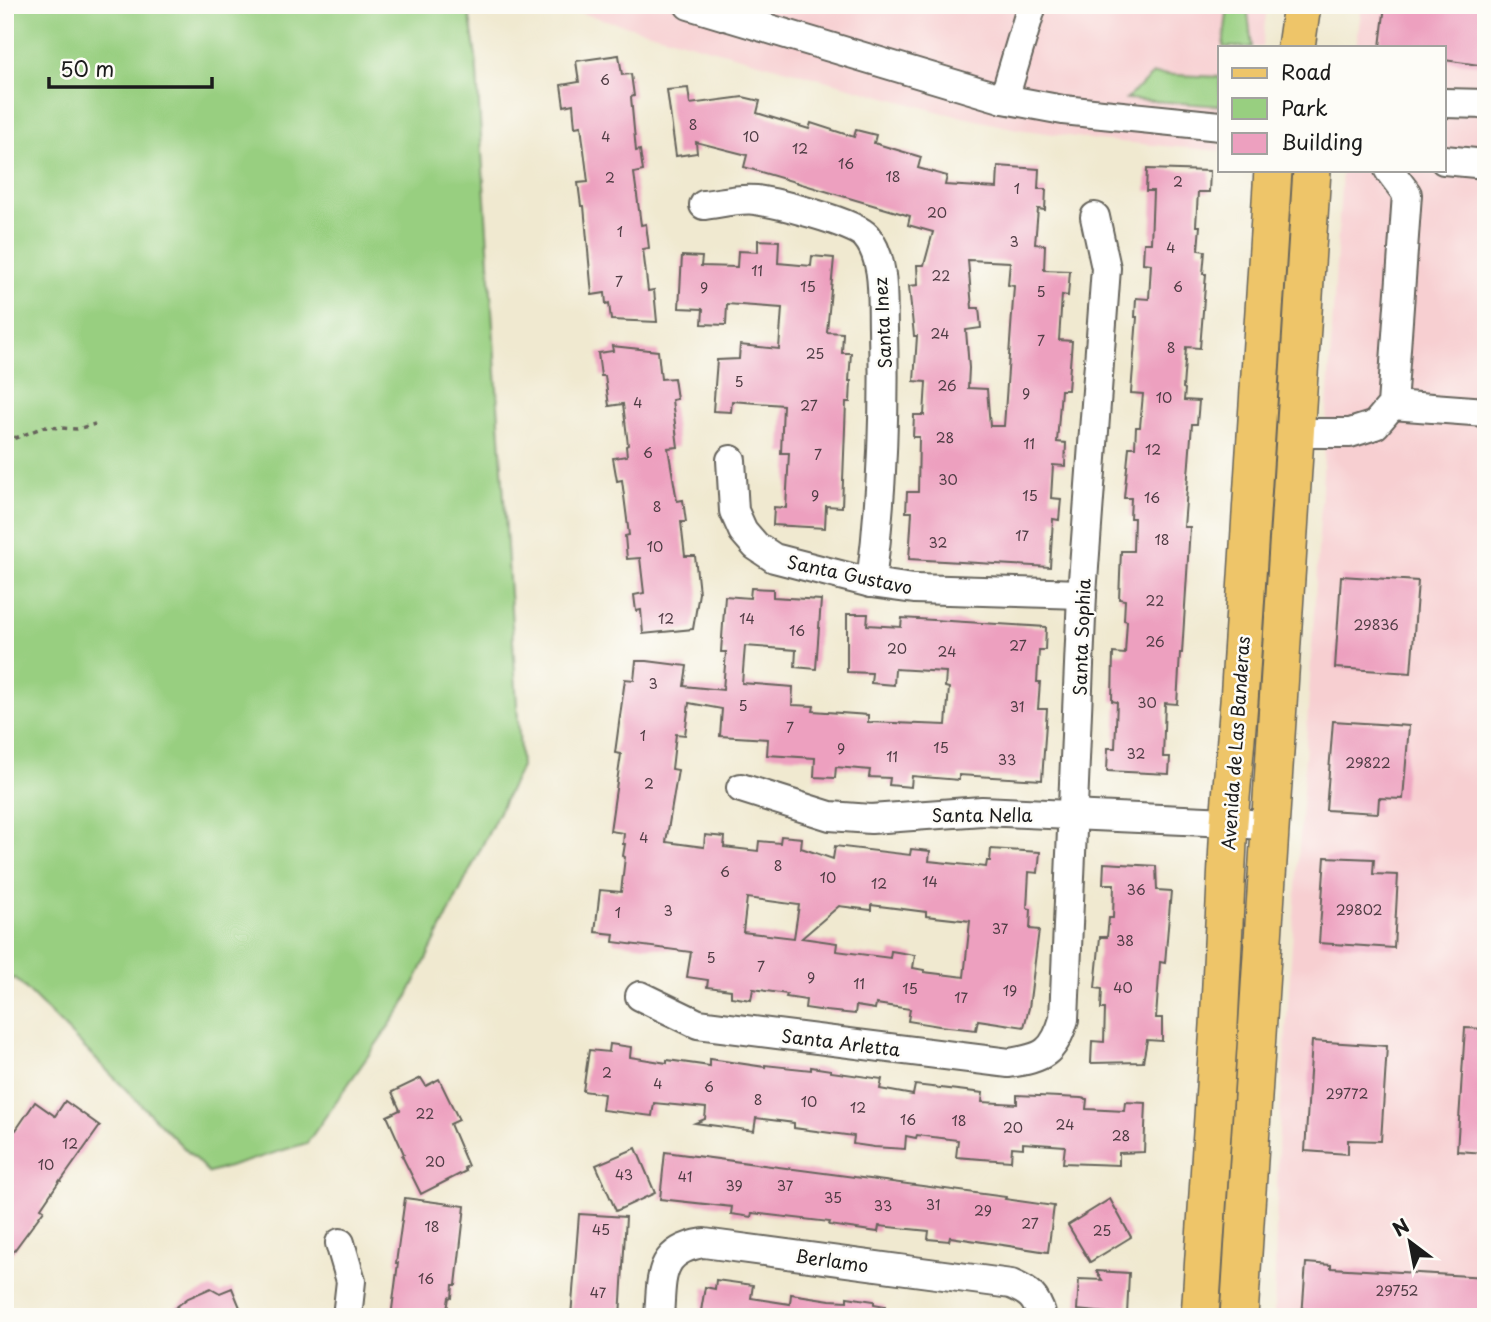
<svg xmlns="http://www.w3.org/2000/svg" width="1491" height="1322" font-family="'Playpen Sans',sans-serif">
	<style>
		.built { fill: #f7cfd1 }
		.green { fill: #98cf80; stroke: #5a764e; stroke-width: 2 }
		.building { fill: #eda0bf; fill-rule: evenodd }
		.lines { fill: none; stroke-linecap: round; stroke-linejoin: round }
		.minor-casing { stroke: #66645b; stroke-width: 32 }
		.major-casing { stroke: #66645b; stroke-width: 40 }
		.path { stroke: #66645b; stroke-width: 3.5; stroke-dasharray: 5 5; stroke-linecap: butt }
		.minor { stroke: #fff; stroke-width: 28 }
		.major { stroke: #eec569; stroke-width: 37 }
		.labels { text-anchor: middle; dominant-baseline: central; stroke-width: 5; stroke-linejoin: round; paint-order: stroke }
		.number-label { font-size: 14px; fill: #503d45 }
		.street-label { font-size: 18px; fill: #1c1c1c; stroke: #fdfcf7 }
	</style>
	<rect width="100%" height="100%" fill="#fdfcf7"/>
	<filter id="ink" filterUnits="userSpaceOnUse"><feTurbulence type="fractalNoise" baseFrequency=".0143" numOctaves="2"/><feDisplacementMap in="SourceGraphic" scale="14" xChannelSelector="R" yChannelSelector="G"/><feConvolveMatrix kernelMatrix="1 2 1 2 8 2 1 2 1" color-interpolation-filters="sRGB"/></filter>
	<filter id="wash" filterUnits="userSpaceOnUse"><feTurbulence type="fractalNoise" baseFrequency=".00686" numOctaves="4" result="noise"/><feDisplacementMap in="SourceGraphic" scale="28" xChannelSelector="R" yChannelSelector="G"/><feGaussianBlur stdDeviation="1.57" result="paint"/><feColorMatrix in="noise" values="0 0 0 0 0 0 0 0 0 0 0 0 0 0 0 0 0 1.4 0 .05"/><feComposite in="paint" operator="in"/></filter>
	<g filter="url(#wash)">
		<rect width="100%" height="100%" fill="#f0e9d0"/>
		<g class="built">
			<polygon points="551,5 1267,5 1262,47 1220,47 1220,151 1098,140 1017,129 944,113"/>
			<polygon points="1362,5 1486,5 1486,1317 1274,1317 1278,1144 1303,790 1342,170 1444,170 1444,47 1356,47"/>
		</g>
		<g class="green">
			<polygon points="5,5 468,5 476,57 521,767 403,1006 307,1143 209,1173 15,978 5,983"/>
			<polygon points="1228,5 1247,5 1252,47 1223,47"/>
			<polygon points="1153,74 1220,77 1220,106 1126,99"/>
		</g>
		<g id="blocks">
			<g class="building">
				<polygon points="1385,5 1486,5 1486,66 1444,60 1444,47 1380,47"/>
				<polygon points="619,55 622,75 631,74 634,96 631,97 636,151 640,150 643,171 634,173 641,225 646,224 649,248 643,249 648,291 654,290 657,322 611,320 609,303 606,304 605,293 592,295 584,206 581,206 578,183 588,182 581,126 575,127 573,104 564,106 561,85 579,82 576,61"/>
				<path d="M688 88 690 104 743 97 760 101 757 113 809 129 811 123 854 137 856 130 876 135 874 143 921 157 918 168 947 176 945 185 997 188 998 166 1039 169 1038 189H1046L1045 210 1038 209 1035 244 1045 245 1044 270 1070 271 1068 296 1062 295 1059 340 1072 341 1068 390H1061L1057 442 1066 443 1065 466 1053 465 1051 498 1061 499 1059 520 1053 519 1050 567 909 559 912 512H906L907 492H918L919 437H913L914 415H924L926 382 914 381 917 336H914L909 286 918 285 917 265H924L933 232 908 225 910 216 744 167 747 155 696 142 697 153 676 156 667 90ZM968 260 1010 262 1008 285 1014 286 1004 426H990L987 389 968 388 969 368 966 330 981 328 979 308H972Z"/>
				<polygon points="1147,169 1210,171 1209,192 1198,192 1196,226 1200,226 1198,250 1205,251 1203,274 1206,274 1200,348 1186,347 1183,388 1185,389 1184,400 1199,401 1197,424 1192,424 1184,527 1190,527 1182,653 1180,653 1177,704 1165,703 1163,757 1170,757 1169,774 1107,771 1108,748 1115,748 1117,702 1112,701 1113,653 1125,654 1127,621 1124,620 1125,600 1119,599 1121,551 1133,551 1134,518 1130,518 1131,498 1124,498 1129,447 1135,447 1136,427 1140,427 1143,394 1131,393 1137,317 1135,317 1136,298 1149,299 1151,264 1143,263 1144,243 1151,243 1153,191 1146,191"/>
				<polygon points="758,240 779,241 778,263 811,266 812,256 834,258 827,332 843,333 842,353 851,353 849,381 851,381 850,402 846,402 842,507 826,506 825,528 773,525 774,507 786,508 789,453 781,453 783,405 732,401 731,412 713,411 717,360 739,359 740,345 779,349 782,308 727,304 726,325 702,324 703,309 679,308 682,256 702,257 701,266 737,267 738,251 758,252"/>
				<polygon points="612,346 658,351 661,379 674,378 677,399 672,400 678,447 668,448 677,501 683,500 686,522 681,522 685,556 695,556 699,593 693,629 643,634 641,610 636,611 634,595 644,593 640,558 627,559 625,536 629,535 622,480 617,481 613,458 627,456 626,446 628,445 623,404 609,406 605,376 601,376 598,353 613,351"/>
				<polygon points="1341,576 1418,581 1411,673 1335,668"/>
				<path d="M751 588 773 589V597L821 600 816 669 795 667 796 650 745 646 742 683 793 687 792 705 814 706 813 711 868 715V722L946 725 949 688 945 687 946 672 895 669 894 685 871 683 872 673 847 672V614H868L867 625 901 627 902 618 1046 627 1045 650H1039L1037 682H1040L1038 709H1047L1042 780 959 775V780L912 776 911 787 889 785 890 778 869 777 870 770 836 767 835 778 814 777 815 758 767 755 768 739 720 736 722 709 689 703 685 735 676 734 672 769 678 770 666 842 704 847 705 835 725 837 724 847 758 851 759 841 780 843 781 836 802 838 801 848 833 859 835 846 910 855 911 849 930 851 929 861 986 867 987 861H990L991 849 1040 852 1038 873 1029 872 1027 908 1031 909 1030 929 1039 930 1029 1008 1024 1027 978 1020 976 1030 939 1026 908 1021 910 1009 876 1004 875 1009 856 1006 855 1014 826 1011 805 1008 806 1000 786 997 787 994 753 989 751 1000 731 997V990L707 987 708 980 687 977 691 952 613 942 614 934 595 932 600 890 621 892 625 857 623 856 625 844H623L624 833 610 831 621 754 615 753 625 679 634 680 636 661H647L687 666 684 686 723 690 726 652H721L725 596 750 598ZM747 898 799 905 794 938 743 932ZM871 905 926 912V916L970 921 964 977 924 972V970L913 968 915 955 891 951 890 958 836 951 837 943 802 938 839 906 871 910Z"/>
				<polygon points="1333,721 1409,726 1403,799 1379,798 1378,813 1326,810"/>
				<polygon points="1325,857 1374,859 1373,874 1398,875 1394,948 1319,943"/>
				<polygon points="1104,863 1156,866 1157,890 1171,891 1165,963 1160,962 1156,1018 1162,1018 1162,1041 1147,1040 1143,1062 1091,1063 1092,1041 1104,1042 1105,1009 1101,1009 1102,989 1095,988 1100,937 1107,937 1109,918 1113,918 1114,884 1103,884"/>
				<polygon points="1465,1028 1486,1029 1486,1153 1457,1151"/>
				<polygon points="1312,1041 1387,1046 1381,1141 1348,1140 1348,1154 1305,1151"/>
				<polygon points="610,1044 631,1047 630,1057 667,1063 667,1060 710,1066 710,1059 765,1067 765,1065 811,1070 811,1067 831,1070 831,1072 882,1079 880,1089 913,1095 915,1085 983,1093 982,1102 1017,1104 1017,1095 1081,1098 1087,1099 1086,1109 1124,1111 1125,1102 1146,1103 1144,1152 1119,1153 1119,1165 1063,1163 1065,1146 1023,1143 1023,1148 1012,1147 1011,1161 981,1159 956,1157 958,1140 917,1135 916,1138 906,1136 905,1149 874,1147 853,1144 854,1136 794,1128 794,1123 756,1118 754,1131 695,1123 705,1119 706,1108 654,1103 652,1116 602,1110 604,1094 583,1091 589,1050 609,1052"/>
				<polygon points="421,1078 426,1086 439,1079 459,1120 450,1124 468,1166 464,1168 466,1171 421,1194 402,1156 404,1154 387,1116 400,1110 392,1092"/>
				<polygon points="65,1101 100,1126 61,1181 60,1180 41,1208 44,1210 5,1263 5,1123 16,1130 35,1102 55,1116"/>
				<polygon points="636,1148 655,1193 616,1211 596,1165"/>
				<polygon points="665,1152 1006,1197 1005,1199 1054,1206 1048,1252 950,1237 949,1241 928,1239 929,1231 879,1226 878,1232 829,1225 830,1222 752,1213 751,1217 731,1214 732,1207 660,1199"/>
				<polygon points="405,1198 465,1206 456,1285 453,1285 452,1298 449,1297 446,1317 391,1317 398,1263 396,1263"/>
				<polygon points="1110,1199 1131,1237 1090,1262 1068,1225"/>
				<polygon points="579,1214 626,1217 620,1317 571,1317"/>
				<polygon points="1306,1263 1331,1265 1331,1268 1486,1277 1486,1317 1302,1317"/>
				<polygon points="1096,1271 1129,1273 1127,1315 1077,1310 1079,1279 1102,1280"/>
				<polygon points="716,1280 753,1285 751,1298 790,1304 791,1294 830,1300 847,1301 847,1297 874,1301 874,1304 885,1306 885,1317 700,1317 705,1287 715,1289"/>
				<polygon points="211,1288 220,1293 232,1288 244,1317 163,1317 188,1298"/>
			</g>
		</g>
	</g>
	<g filter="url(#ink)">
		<use href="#blocks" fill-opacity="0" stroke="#66645b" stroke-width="2"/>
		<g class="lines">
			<g class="minor-casing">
				<g id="minor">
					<polyline points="689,5 1004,99 1063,110 1220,126"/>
					<polyline points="1004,99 1032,5"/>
					<polyline points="1444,103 1486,104"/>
					<polyline points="1444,160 1486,164"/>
					<path d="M704 205C720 203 740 198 756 200 777 203 854 222 866 236 886 259 882 300 883 329 885 414 882 498 871 583"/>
					<polyline points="1392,405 1486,412"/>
					<polyline points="1295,433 1350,433 1375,425 1392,405 1407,194 1389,170"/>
					<polyline points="731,460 734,511 743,531 756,546 774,558 871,583 914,589 1082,594"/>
					<polyline points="741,788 830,816 871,819 982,811 1229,822 1269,826"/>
					<path d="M640 996 698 1024 1009 1063C1043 1058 1054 1053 1064 1019L1082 594 1106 268 1095 217"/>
					<polyline points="340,1243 351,1281 347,1317"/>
					<path d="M659 1317C662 1278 657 1250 704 1243L1011 1284C1030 1292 1036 1297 1042 1317"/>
				</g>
			</g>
			<g class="major-casing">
				<g id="major">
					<polyline points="1296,47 1302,5"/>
					<polyline points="1200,1317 1219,1025 1229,822 1239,702 1273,170"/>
					<polyline points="1239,1317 1312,170"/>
				</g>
			</g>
			<g class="path">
				<polyline points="5,433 15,437"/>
				<polyline points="5,442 44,427 77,429 95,424"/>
			</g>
			<use href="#minor" class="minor"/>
			<use href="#major" class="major"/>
		</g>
	</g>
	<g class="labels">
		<g class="number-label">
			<text x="605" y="79">6</text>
			<text x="693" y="124">8</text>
			<text x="606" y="136">4</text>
			<text x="751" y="136">10</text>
			<text x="800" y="148">12</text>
			<text x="846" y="163">16</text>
			<text x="893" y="176">18</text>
			<text x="610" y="177">2</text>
			<text x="1178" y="181">2</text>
			<text x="1017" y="188">1</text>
			<text x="937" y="212">20</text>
			<text x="620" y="231">1</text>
			<text x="1014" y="241">3</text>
			<text x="1171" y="247">4</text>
			<text x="757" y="270">11</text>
			<text x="941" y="275">22</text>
			<text x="619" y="281">7</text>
			<text x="808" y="286">15</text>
			<text x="1178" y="286">6</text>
			<text x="704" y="287">9</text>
			<text x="1041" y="291">5</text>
			<text x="940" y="333">24</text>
			<text x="1041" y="340">7</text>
			<text x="1171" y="347">8</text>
			<text x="815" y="353">25</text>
			<text x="739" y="381">5</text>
			<text x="947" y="385">26</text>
			<text x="1026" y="393">9</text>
			<text x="1164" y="397">10</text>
			<text x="638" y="402">4</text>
			<text x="809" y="405">27</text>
			<text x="945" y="437">28</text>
			<text x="1029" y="443">11</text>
			<text x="1153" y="449">12</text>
			<text x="648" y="452">6</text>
			<text x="818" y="454">7</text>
			<text x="948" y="479">30</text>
			<text x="815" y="495">9</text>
			<text x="1030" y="495">15</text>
			<text x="1152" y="497">16</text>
			<text x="657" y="506">8</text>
			<text x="1022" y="535">17</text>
			<text x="1162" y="539">18</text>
			<text x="938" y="542">32</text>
			<text x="655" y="546">10</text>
			<text x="1155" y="600">22</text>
			<text x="666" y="618">12</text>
			<text x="747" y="618">14</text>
			<text x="1376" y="624">29836</text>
			<text x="797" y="630">16</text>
			<text x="1155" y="641">26</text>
			<text x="1018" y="645">27</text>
			<text x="897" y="648">20</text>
			<text x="947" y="651">24</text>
			<text x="653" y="683">3</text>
			<text x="1147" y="702">30</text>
			<text x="743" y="705">5</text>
			<text x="1017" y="706">31</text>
			<text x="790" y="727">7</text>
			<text x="643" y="735">1</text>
			<text x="941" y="747">15</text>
			<text x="841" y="748">9</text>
			<text x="1136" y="753">32</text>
			<text x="892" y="756">11</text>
			<text x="1007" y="759">33</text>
			<text x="1368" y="762">29822</text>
			<text x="649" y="783">2</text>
			<text x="644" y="837">4</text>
			<text x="778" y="865">8</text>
			<text x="725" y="871">6</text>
			<text x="828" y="877">10</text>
			<text x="930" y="881">14</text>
			<text x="879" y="883">12</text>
			<text x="1136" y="889">36</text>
			<text x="1359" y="909">29802</text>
			<text x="668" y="910">3</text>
			<text x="618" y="912">1</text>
			<text x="1000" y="928">37</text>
			<text x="1125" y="940">38</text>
			<text x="711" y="957">5</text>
			<text x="761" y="966">7</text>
			<text x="811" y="977">9</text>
			<text x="859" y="983">11</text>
			<text x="1123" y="987">40</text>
			<text x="910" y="988">15</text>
			<text x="1010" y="990">19</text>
			<text x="961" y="997">17</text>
			<text x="607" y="1072">2</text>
			<text x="658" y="1083">4</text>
			<text x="709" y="1086">6</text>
			<text x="1347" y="1093">29772</text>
			<text x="758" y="1099">8</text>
			<text x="809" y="1101">10</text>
			<text x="858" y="1107">12</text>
			<text x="425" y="1113">22</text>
			<text x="908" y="1119">16</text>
			<text x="959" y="1120">18</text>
			<text x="1065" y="1124">24</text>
			<text x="1013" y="1127">20</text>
			<text x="1121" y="1135">28</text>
			<text x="70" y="1143">12</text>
			<text x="435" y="1161">20</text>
			<text x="46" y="1164">10</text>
			<text x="624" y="1174">43</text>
			<text x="685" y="1176">41</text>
			<text x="734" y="1185">39</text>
			<text x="785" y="1185">37</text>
			<text x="833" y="1197">35</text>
			<text x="933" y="1204">31</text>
			<text x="883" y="1205">33</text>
			<text x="983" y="1210">29</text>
			<text x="1030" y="1223">27</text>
			<text x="432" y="1226">18</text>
			<text x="601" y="1229">45</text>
			<text x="1102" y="1230">25</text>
			<text x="426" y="1278">16</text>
			<text x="1397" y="1290">29752</text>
			<text x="598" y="1292">47</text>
		</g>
		<g class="street-label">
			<text transform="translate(882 323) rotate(-93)">Santa Inez</text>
			<text transform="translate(850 574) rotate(12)">Santa Gustavo</text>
			<text transform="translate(1081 637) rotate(-88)">Santa Sophia</text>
			<text transform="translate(1235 743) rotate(-86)">Avenida de Las Banderas</text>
			<text x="982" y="814">Santa Nella</text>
			<text transform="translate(841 1042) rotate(7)">Santa Arletta</text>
			<text transform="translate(832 1260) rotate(8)">Berlamo</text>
		</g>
	</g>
	<rect width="1491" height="1322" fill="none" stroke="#fdfcf7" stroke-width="28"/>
	<rect x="1218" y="46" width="228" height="126" fill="#fdfcf7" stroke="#a3a29f" stroke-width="2"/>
	<rect x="1232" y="68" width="35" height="10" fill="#eec569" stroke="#a3a29f" stroke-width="2"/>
	<text x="1281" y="80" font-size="21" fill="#1c1c1c">Road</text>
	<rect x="1232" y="98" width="35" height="21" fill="#98cf80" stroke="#a3a29f" stroke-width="2"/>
	<text x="1281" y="116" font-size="21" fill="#1c1c1c">Park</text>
	<rect x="1232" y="133" width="35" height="21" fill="#eda0bf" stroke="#a3a29f" stroke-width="2"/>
	<text x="1281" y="150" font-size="21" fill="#1c1c1c">Building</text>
	<g transform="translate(1410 1242) rotate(328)" stroke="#fdfcf7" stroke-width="5" paint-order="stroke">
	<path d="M0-5L12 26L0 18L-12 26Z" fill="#1c1c1c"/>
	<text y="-10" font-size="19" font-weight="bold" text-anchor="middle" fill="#1c1c1c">N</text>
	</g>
	<path d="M49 77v10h163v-10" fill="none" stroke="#1c1c1c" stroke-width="3.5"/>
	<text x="60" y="77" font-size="21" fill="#1c1c1c" stroke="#fdfcf7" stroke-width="5" paint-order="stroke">50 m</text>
</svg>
